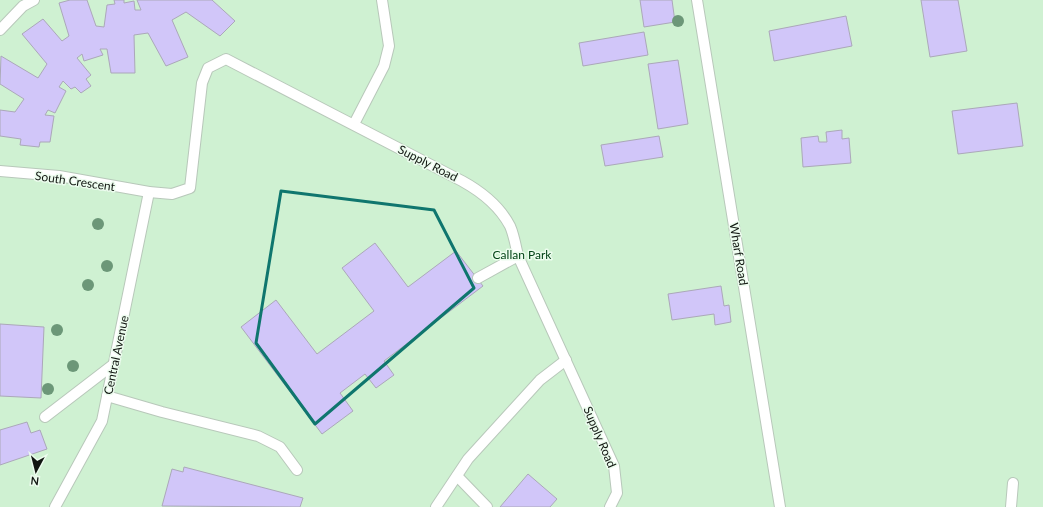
<svg xmlns="http://www.w3.org/2000/svg" width="1043" height="507" font-family="Lato,sans-serif">
	<style>
		.green { fill: #cff1d2 }
		.building { fill: #d1c6f9; stroke: #aba8b9 }
		.lines { fill: none; stroke-linecap: round; stroke-linejoin: round }
		.service-casing { stroke: #b8c8ba; stroke-width: 12 }
		.service { stroke: #fff; stroke-width: 10 }
		.tree { fill: #6c9778 }
		.marked { fill: none; stroke: #0f766e; stroke-width: 3; stroke-linejoin: round }
		.labels { text-anchor: middle; dominant-baseline: central; stroke-width: 3; stroke-linejoin: round; paint-order: stroke }
		.street-label { font-size: 12px; fill: #111611; stroke: #ecfcee }
		.park-label { font-size: 12px; fill: #034417; stroke: #ecfcee }
	</style>
	<rect width="100%" height="100%" fill="#ecfcee"/>
	<rect class="green" x="0" y="0" width="1043" height="507"/>
	<g class="building">
		<polygon points="70,0 87,0 96,26 104,27 107,5 115,4 114,0 124,0 124,3 134,1 135,10 141,10 137,0 212,0 235,21 220,36 186,12 172,20 188,57 166,66 148,33 134,35 135,73 111,73 107,49 100,49 103,55 84,61 82,54 77,58 91,75 86,79 91,86 81,93 75,87 71,89 63,81 59,87 66,91 55,113 48,110 45,115 54,116 50,142 40,142 39,147 20,145 21,139 0,136 0,110 15,112 24,99 0,84 1,56 38,78 47,64 22,34 43,19 62,41 69,36 59,3"/>
		<polygon points="640,0 672,0 675,22 644,27"/>
		<polygon points="921,0 958,0 967,51 930,57"/>
		<polygon points="846,16 852,46 774,61 769,31"/>
		<polygon points="644,32 648,55 583,66 579,43"/>
		<polygon points="678,60 688,124 658,129 648,64"/>
		<polygon points="1017,103 1023,146 958,154 952,111"/>
		<polygon points="842,130 842,139 849,138 851,163 803,167 801,138 818,136 819,142 827,142 826,132"/>
		<polygon points="659,136 663,157 605,166 601,145"/>
		<polygon points="375,243 408,287 456,251 483,286 384,361 394,375 376,388 365,374 340,393 353,411 322,434 241,327 276,300 317,354 374,311 342,268"/>
		<polygon points="721,286 724,306 729,305 731,322 715,325 714,314 672,320 668,294"/>
		<polygon points="0,324 44,327 41,398 0,396"/>
		<polygon points="27,422 31,433 40,430 47,449 0,465 0,430"/>
		<polygon points="184,467 303,498 300,507 162,506 172,469 183,472"/>
		<polygon points="528,474 557,499 550,507 500,507"/>
	</g>
	<g class="lines">
		<g class="service-casing">
			<g id="service">
				<polyline points="697,0 780,507"/>
				<polyline points="0,30 23,6 34,0"/>
				<polyline points="354,124 384,66 389,46 382,0"/>
				<path d="M0 171 59 176 149 192 172 194 190 188 202 83 208 68 226 59 462 181C482 192 499 205 510 226 514 235 516 247 518 256L614 466 617 493 610 507"/>
				<polyline points="478,278 518,256"/>
				<polyline points="107,396 162,412 258,436 280,447 297,470"/>
				<polyline points="45,417 114,364"/>
				<polyline points="457,476 487,507"/>
				<polyline points="55,507 102,421 149,192"/>
				<polyline points="436,507 468,459 540,380 566,360"/>
				<polyline points="1011,507 1013,483"/>
			</g>
		</g>
		<use href="#service" class="service"/>
	</g>
	<g class="tree">
		<circle cx="678" cy="21" r="6"/>
		<circle cx="98" cy="224" r="6"/>
		<circle cx="107" cy="266" r="6"/>
		<circle cx="88" cy="285" r="6"/>
		<circle cx="57" cy="330" r="6"/>
		<circle cx="73" cy="366" r="6"/>
		<circle cx="48" cy="389" r="6"/>
	</g>
	<path class="marked" d="M281 191 434 210 474 288 315 424 256 343Z"/>
	<g class="labels">
		<g class="street-label">
			<text transform="translate(428 163) rotate(27)">Supply Road</text>
			<text transform="translate(75 181) rotate(8)">South Crescent</text>
			<text transform="translate(739 254) rotate(81)">Wharf Road</text>
			<text transform="translate(116 355) rotate(-78)">Central Avenue</text>
			<text transform="translate(600 437) rotate(67)">Supply Road</text>
		</g>
		<g class="park-label">
			<text x="522" y="254">Callan Park</text>
		</g>
	</g>
	<g transform="translate(36 471) rotate(187)" stroke="#ecfcee" stroke-width="3" paint-order="stroke">
	<path d="M0-3L7 15L0 10L-7 15Z" fill="#111611"/>
	<text y="-6" font-size="11" font-weight="bold" text-anchor="middle" fill="#111611">N</text>
	</g>
</svg>
